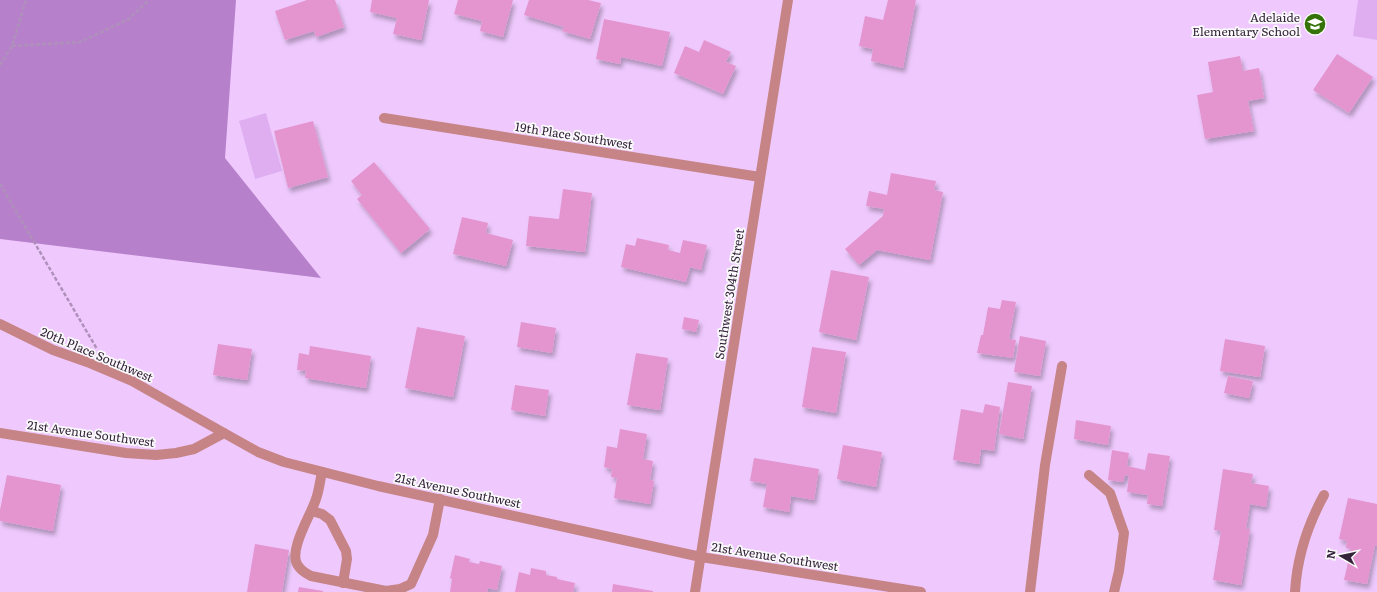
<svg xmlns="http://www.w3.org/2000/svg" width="1377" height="592" font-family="Literata,serif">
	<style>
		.green { fill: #dfaef1 }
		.forest { fill: #b780cb }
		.building { fill: #e494cf; filter: url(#shadow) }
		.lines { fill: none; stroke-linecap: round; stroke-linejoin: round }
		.path { stroke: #af90bb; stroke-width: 2.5; stroke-dasharray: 4 2; stroke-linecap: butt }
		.minor { stroke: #c68486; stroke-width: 10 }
		.labels { text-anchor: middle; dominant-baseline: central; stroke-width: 3.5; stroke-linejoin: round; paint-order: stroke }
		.poi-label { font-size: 12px; fill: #35233c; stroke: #fafafa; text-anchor: end }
		.street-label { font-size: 12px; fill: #35233c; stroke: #fafafa }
	</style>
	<defs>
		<filter id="shadow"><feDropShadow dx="2.5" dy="4.5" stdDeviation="2" flood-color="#0004"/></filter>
	</defs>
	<rect width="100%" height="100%" fill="#efc9fe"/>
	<g class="green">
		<polygon points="1358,0 1377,0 1377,40 1353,36"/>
		<polygon points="266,113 282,171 255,179 239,121"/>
	</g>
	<polygon class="forest" points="0,0 236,0 225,158 321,278 0,239"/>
	<g class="building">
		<polygon points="307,0 335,0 344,27 316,37 314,31 285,40 275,11"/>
		<polygon points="372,0 429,0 421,40 393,34 397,18 370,12"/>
		<polygon points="458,0 513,0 503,37 480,31 482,21 454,14"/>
		<polygon points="529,0 588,0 601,3 590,39 562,31 564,27 524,15"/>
		<polygon points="888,0 916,0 903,68 871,61 873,49 859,46 865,16 883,20"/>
		<polygon points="604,19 670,32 662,66 621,57 620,64 596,59"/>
		<polygon points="704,40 731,52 726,62 736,66 723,94 674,73 685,46 699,52"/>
		<polygon points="1337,54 1373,77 1349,113 1313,90"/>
		<polygon points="1240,56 1243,71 1259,68 1264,98 1248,101 1254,131 1205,139 1197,95 1213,92 1208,62"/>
		<polygon points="313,121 328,177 288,188 274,131"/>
		<polygon points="374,162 430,229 401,253 357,199 362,195 351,181"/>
		<polygon points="891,173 936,181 934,190 943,192 930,260 877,250 859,265 845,249 883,216 884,209 866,206 869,191 887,195"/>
		<polygon points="563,189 592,193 585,252 526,246 529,216 559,219"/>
		<polygon points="462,217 488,223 486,233 513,240 506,266 453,254"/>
		<polygon points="637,238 669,245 668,250 680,253 683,240 707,245 701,270 690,267 686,282 621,267 626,244 635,246"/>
		<polygon points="831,270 869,277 856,340 819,332"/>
		<polygon points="1002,300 1016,302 1009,339 1016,340 1013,358 977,353 981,335 983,335 988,307 1000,309"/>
		<polygon points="684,317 699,320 696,332 682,329"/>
		<polygon points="521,322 556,328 552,353 517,347"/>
		<polygon points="417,327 465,336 453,397 405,388"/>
		<polygon points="1020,336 1046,341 1040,376 1014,372"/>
		<polygon points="1225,339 1265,346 1260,377 1220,371"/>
		<polygon points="218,344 252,349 247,380 213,375"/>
		<polygon points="310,346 371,356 366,388 305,378 306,371 297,370 299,353 309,355"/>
		<polygon points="812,347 846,352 836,413 802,407"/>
		<polygon points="636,353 668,358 660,410 627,405"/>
		<polygon points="1228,376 1253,381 1249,398 1224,393"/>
		<polygon points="1008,382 1032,386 1023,439 999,434"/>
		<polygon points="515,385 549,390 545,416 511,410"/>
		<polygon points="985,404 1000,407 994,451 981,449 979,464 953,460 961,409 983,413"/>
		<polygon points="1076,420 1111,426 1108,445 1074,439"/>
		<polygon points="620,429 647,434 643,459 653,461 650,480 654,481 650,504 614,498 617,478 611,477 612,469 604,467 607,446 617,448"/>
		<polygon points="843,445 882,452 876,487 837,479"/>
		<polygon points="1112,450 1129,453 1127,466 1145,470 1148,453 1170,456 1162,506 1147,504 1148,495 1127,492 1129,476 1125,475 1123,482 1108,480"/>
		<polygon points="754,458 819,469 814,500 791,496 789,512 763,507 767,484 750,481"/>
		<polygon points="1223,469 1253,474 1251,483 1269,486 1266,507 1250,504 1246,529 1250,529 1241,585 1213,580 1221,531 1214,530"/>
		<polygon points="7,475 61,485 53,531 0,521 0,510"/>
		<polygon points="1348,498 1377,504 1377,546 1375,545 1367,584 1344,580 1351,549 1346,548 1347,541 1339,539"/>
		<polygon points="255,544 289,550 282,592 247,592"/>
		<polygon points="455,555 470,559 469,562 479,564 480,561 502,566 497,590 488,588 487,592 450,592 452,579 450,578"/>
		<polygon points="531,568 546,571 546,575 557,577 557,579 575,583 573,592 515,592 519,572 530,575"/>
		<polygon points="613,584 653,591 653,592 612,592"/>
		<polygon points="299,587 323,591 323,592 298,592"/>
	</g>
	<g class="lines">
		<g class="path">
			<polyline points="12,46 80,42 129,19 149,0"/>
			<polyline points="0,65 12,46 26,0"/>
			<polyline points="0,184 97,349"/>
		</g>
		<g class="minor">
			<polyline points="384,118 760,177"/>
			<polyline points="0,324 53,350 87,362 132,381 224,433"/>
			<polyline points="0,433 126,453 156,455 176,453 194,449 224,433 258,452 284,462 378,486 701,557 921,592"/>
			<path d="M322 472C320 481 319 491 316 499 311 515 289 549 297 564 300 570 305 573 311 576L386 591 400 589 411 584 433 535 440 499"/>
			<polyline points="1089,475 1110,493 1124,533 1119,571 1114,592"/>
			<polyline points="312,511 322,514 330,520 346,551 347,559 343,583"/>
			<polyline points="695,592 788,0"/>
			<polyline points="1030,592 1045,465 1062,366"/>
			<path d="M1295 592C1297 557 1307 526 1324 495"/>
		</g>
	</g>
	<defs>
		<g id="school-disc" transform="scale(1.15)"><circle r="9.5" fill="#357309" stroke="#fafafa"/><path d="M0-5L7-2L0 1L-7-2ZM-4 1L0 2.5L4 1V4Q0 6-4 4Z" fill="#fff"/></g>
	</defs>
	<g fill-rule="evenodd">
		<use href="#school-disc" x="1315" y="24"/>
	</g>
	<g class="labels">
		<g class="poi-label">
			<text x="1300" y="17">Adelaide<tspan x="1300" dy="14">Elementary School</tspan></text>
		</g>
		<g class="street-label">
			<text transform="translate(574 135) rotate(9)">19th Place Southwest</text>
			<text transform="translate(729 294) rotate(-81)">Southwest 304th Street</text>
			<text transform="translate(97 354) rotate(23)">20th Place Southwest</text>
			<text transform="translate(91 433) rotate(8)">21st Avenue Southwest</text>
			<text transform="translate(458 490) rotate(12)">21st Avenue Southwest</text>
			<text transform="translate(775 556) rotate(9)">21st Avenue Southwest</text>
		</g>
	</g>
	<g transform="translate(1341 556) rotate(279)" stroke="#fafafa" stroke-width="3" paint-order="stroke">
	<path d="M0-3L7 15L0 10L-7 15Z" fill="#35233c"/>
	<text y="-6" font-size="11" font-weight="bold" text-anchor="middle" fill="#35233c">N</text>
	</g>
</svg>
